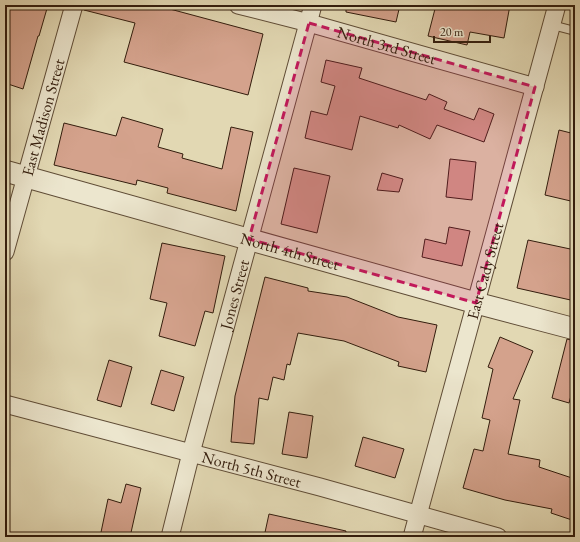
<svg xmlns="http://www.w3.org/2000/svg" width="580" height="542" font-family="'EB Garamond',serif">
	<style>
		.building { fill: #d4a28c; stroke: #331d0d }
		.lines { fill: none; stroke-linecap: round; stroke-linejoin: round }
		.service-casing { stroke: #5f4c36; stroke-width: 10 }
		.minor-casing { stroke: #5f4c36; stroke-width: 19 }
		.tertiary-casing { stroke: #5f4c36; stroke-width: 23 }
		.service { stroke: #ece6ce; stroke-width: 8 }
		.minor { stroke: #ece6ce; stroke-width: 17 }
		.tertiary { stroke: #ece6ce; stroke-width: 21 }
		.marked { fill: #c2185b; fill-opacity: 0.2; stroke: #c2185b; stroke-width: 3; stroke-dasharray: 8 5; stroke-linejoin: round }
		.labels { text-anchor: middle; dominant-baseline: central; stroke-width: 3.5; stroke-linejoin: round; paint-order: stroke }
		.street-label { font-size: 16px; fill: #331d0d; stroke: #ece6ce }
	</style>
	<rect width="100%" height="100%" fill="#e2d8b3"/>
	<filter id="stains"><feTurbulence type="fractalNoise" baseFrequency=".005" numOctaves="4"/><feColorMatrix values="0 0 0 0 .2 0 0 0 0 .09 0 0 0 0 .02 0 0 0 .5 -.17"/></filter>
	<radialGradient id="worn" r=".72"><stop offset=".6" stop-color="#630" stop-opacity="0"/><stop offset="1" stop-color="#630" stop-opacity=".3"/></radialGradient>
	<g class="building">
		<polygon points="5,5 48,5 39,36 38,36 23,89 5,83"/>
		<polygon points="84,5 155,5 263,34 248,95 124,62 135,23 84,10"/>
		<polygon points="346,5 400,5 396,22 346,12"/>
		<polygon points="436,5 510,5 504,38 470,32 467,45 428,36"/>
		<polygon points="326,60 362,68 359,78 426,100 429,94 447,102 444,109 474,120 479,108 494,114 484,142 437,125 430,139 399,125 398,128 360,116 352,150 305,138 311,111 327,115 335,86 321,82"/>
		<polygon points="122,117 163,129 158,147 183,154 182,158 222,169 231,127 253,132 236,211 167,193 168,188 137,180 136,185 54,165 64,123 116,136"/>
		<polygon points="559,130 575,134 575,202 545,195"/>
		<polygon points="450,159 476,162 472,200 446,197"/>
		<polygon points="294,168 330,176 317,233 281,224"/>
		<polygon points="382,173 403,179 399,192 377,190"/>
		<polygon points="449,227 470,231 462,266 422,257 425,239 446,244"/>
		<polygon points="528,240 575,250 575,301 517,288"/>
		<polygon points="162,243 225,256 213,313 205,311 195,346 159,336 167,303 150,299"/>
		<polygon points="265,277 308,288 308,291 347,297 398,317 437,325 426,372 398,366 399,362 344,341 298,333 290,365 287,364 284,380 273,377 268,400 259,398 254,444 231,442 235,396"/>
		<polygon points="500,337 533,351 513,399 520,400 508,454 540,460 539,467 575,479 575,521 551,513 552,509 505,500 463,488 474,449 483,451 490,420 482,418 493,369 488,367"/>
		<polygon points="567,339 575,341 575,381 569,403 552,398"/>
		<polygon points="109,360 132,367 121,407 97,400"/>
		<polygon points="161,370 184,377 174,411 151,404"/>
		<polygon points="289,412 313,416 307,458 282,454"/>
		<polygon points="363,437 404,449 395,478 355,466"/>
		<polygon points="126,484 141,488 130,537 100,537 108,499 121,503"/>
		<polygon points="269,514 346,531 345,537 264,537"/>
	</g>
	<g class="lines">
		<g class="service-casing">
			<polyline id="service" points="552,25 575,31"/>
		</g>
		<g class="minor-casing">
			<g id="minor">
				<path id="s1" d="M238 5 309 23 535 87"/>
				<path id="s2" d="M5 252 74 5"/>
				<path id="s3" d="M5 404 320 487 498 537"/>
				<path id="s4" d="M170 537 191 453 313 5"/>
				<path id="s5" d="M412 537 557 5"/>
			</g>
		</g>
		<g class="tertiary-casing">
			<g id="tertiary">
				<path id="s6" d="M5 171 476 303 575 329"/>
			</g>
		</g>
		<use href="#service" class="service"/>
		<use href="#minor" class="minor"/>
		<use href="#tertiary" class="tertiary"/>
	</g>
	<path class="marked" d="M309 23 535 87 476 303 249 239Z"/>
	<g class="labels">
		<g class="street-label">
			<text stroke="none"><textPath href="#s1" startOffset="154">North 3rd Street</textPath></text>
			<text stroke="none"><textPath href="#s2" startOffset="140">East Madison Street</textPath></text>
			<text stroke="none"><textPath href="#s6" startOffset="296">North 4th Street</textPath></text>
			<text stroke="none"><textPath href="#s5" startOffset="276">East Cady Street</textPath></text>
			<text stroke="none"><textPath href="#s4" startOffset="251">Jones Street</textPath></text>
			<text stroke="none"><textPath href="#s3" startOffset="255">North 5th Street</textPath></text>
		</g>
	</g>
	<rect width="580" height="542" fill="none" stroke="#e2d8b3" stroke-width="20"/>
	<rect x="6" y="6" width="568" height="530" fill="none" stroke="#331d0d" stroke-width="2"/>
	<rect x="10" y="10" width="560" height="522" fill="none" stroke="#331d0d"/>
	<path d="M434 36v6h56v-6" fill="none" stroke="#331d0d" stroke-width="2"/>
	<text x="440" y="36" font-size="12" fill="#331d0d" stroke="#ece6ce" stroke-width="3" paint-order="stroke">20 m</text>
	<rect width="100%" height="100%" filter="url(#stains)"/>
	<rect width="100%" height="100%" fill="url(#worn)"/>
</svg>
